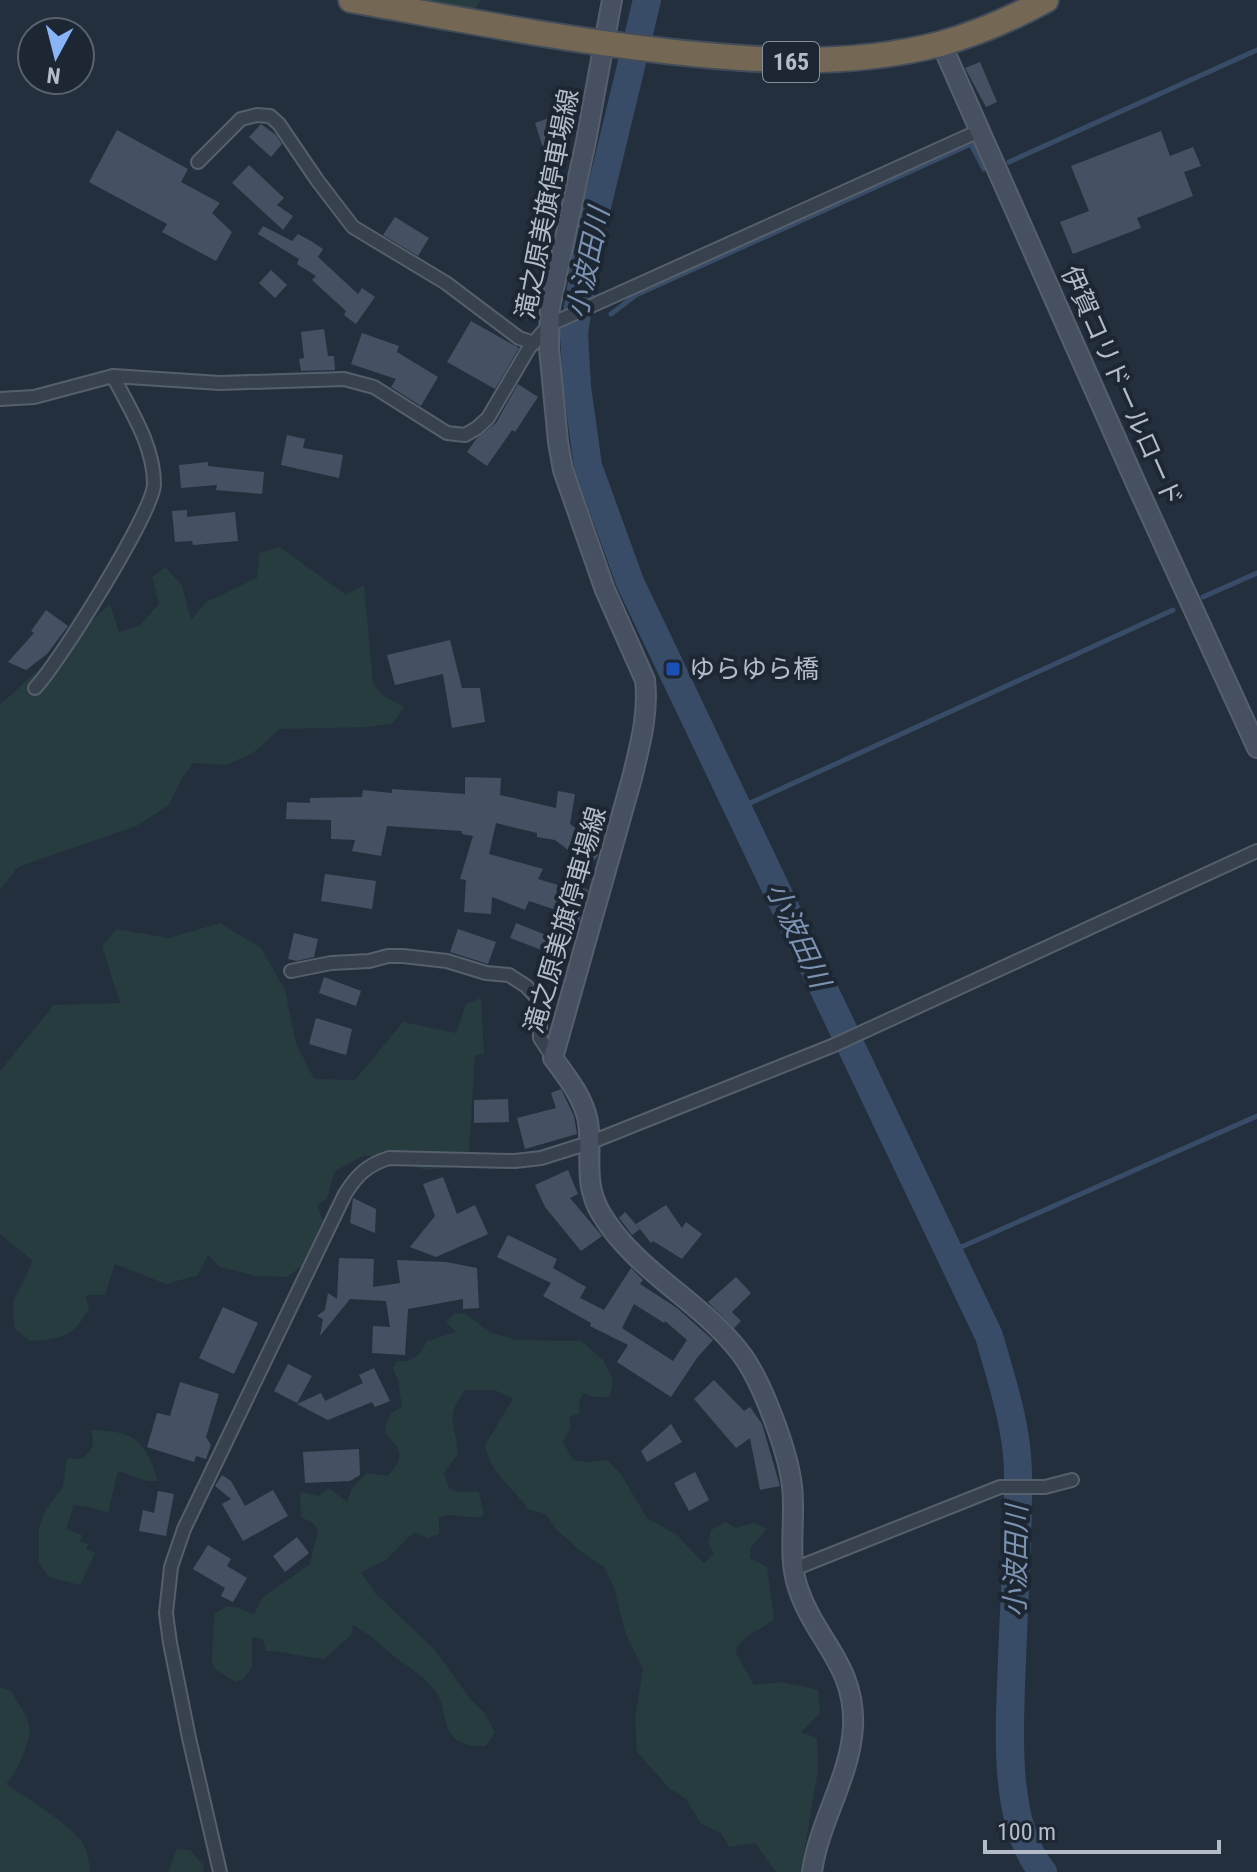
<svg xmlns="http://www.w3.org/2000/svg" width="1257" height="1872" font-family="'Roboto Condensed','Noto Sans JP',sans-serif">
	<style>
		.green { fill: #263c3f }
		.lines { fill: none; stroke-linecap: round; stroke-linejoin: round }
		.stream { stroke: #394c67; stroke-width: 5 }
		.river { stroke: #394c67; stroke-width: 28 }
		.building { fill: #455162; fill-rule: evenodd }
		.street-casing { stroke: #565f6c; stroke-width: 16 }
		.secondary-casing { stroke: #565f6c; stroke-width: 22 }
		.highway-casing { stroke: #434c59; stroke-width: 28 }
		.street { stroke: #38414e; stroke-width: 12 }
		.secondary { stroke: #465061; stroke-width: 18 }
		.highway { stroke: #746855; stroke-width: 24 }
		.transit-dot { fill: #1a4fb4; stroke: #1d2633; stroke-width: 3 }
		.labels { text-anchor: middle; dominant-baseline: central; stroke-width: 8; stroke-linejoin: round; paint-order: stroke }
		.shield { fill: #1d2633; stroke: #878f9c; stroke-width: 2 }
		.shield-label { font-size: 24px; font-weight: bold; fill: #b4bcc9 }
		.street-label { font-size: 26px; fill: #b4bcc9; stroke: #1d2633 }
		.poi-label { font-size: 26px; fill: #b4bcc9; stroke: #1d2633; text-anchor: start }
		.water-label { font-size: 28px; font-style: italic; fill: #7c92b1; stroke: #1d2633 }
	</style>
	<rect width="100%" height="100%" fill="#242f3e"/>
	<g class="green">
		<polygon points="393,0 480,0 466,28 444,32 407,24"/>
		<polygon points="280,547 346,595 364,585 373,683 382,695 404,707 393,723 369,727 280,729 253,753 226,765 194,763 184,775 168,806 136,826 18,867 0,890 0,705 110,604 119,632 139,626 159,604 152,577 165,567 182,585 191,620 206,602 257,578 259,553"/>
		<path d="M220 923 261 948 285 990 296 1043 314 1079 355 1080 403 1022 456 1033 466 1004 481 998 484 1053 475 1056 469 1152 455 1167 427 1170 365 1155 335 1171 327 1198 317 1206 323 1220 303 1265 287 1277 256 1276 220 1267 208 1255 198 1275 166 1284 115 1264 105 1295H86L89 1309C73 1337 61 1339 30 1341L14 1328 13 1302 33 1261 0 1234V1071L54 1005 120 1003 102 946 117 929 169 938Z"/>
		<path d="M455 1313 465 1314 492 1333 516 1340 581 1341 603 1360 613 1380 610 1397H593L583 1393 579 1402 580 1413 569 1417 571 1428 563 1442 573 1460 589 1462 607 1460 620 1473 647 1518 677 1535 704 1564 714 1553 708 1543 711 1530 725 1522 736 1528 753 1523 767 1529 751 1547 750 1558 767 1567 774 1619C758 1633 746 1631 735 1651L754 1685 782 1682 818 1690 820 1713 801 1732 817 1738 818 1770 801 1872H776L755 1843 729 1847 721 1833 701 1824 686 1799 669 1788 637 1752 635 1718 643 1669 626 1635 614 1588 604 1567 579 1550 555 1528 546 1514 528 1509C510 1484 492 1477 485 1445L513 1399 495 1390H465C444 1418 456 1423 458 1454L444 1473 449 1488 457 1492H479L484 1516C470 1521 457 1511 439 1517V1534L428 1538 414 1532 386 1560 361 1572 375 1593 435 1650 471 1700 484 1712 495 1732 486 1746C433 1748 453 1710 433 1688 422 1675 407 1666 394 1656 380 1645 369 1633 353 1625L351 1635 324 1659C304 1658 286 1651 266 1651L263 1639 252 1637V1667L243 1679 235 1682 215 1669 212 1662 214 1614 227 1606 239 1608 254 1615 262 1598 310 1564 318 1530 313 1523 301 1517 300 1492 319 1496 329 1488 347 1502 352 1488 366 1473 387 1476C405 1459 403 1449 385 1434 387 1419 388 1413 402 1407L398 1380 393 1369 397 1361C413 1363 420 1355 427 1341L456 1332 446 1322Z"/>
		<path d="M91 1430C134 1431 145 1439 158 1481H148L118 1471 108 1513 94 1508 74 1505 66 1529 82 1535 80 1541 88 1544 86 1549 95 1553 80 1585 49 1577 39 1563V1527L45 1511 63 1487 67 1458 81 1459C93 1450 95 1445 91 1430Z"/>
		<path d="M0 1687 11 1691C16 1701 27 1714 29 1725 32 1741 16 1774 6 1784 26 1797 69 1824 82 1842 88 1851 89 1861 90 1872H0Z"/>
		<polygon points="177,1849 190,1850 204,1866 203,1872 168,1872"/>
	</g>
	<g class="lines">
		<g class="stream">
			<polyline points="1009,162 1257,50"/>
			<polyline points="611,314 636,295 971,144 984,169"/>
			<polyline points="1203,597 1257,573"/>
			<polyline points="737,809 1173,610"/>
			<polyline points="950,1252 1257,1116"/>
		</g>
		<path class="river" d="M647 0 588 244 574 333 577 387 588 466 630 582 989 1336C1002 1382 1017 1425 1018 1472 1019 1535 1014 1598 1012 1660 1010 1722 1001 1822 1043 1872"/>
	</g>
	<g class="building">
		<polygon points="980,62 997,102 986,107 965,68"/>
		<polygon points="552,117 562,145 544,151 535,123"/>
		<polygon points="261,124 276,135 282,144 271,157 249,137"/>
		<polygon points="117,130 188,169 181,182 220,203 212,213 232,232 216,261 162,232 167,224 89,182"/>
		<polygon points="1161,131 1170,156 1193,147 1201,166 1184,172 1193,196 1137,218 1141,228 1073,254 1060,222 1089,211 1071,166"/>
		<polygon points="249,165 284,198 277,205 293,216 283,230 232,183"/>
		<polygon points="395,217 429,238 418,256 383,235"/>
		<polygon points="263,226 292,241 298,234 311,241 323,249 318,257 358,294 362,288 375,297 356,324 344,315 346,311 312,280 316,276 297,264 299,259 258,234"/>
		<polygon points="271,270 287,285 275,298 259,283"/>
		<polygon points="471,321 519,348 495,389 447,362"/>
		<polygon points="324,329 328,356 334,356 335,370 301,371 299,359 304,358 301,332"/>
		<polygon points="362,333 399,346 397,352 438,377 421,406 391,387 396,379 351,364"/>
		<polygon points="518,384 538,397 515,432 512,430 487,466 467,452 477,438 496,423"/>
		<polygon points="287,435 305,439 303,448 343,455 339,478 281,465"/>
		<polygon points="208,462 208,466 264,472 262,494 216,490 217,485 181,488 179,465"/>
		<polygon points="187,510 187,517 235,512 238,541 193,545 192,541 175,542 172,511"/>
		<polygon points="46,610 68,626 47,654 26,670 8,662 34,633 31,631"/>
		<polygon points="450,640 462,688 480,688 485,722 452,728 443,674 395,685 387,655"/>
		<polygon points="465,777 501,778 500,795 556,808 558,791 575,794 570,824 600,847 598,856 589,866 555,840 537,837 537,833 496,823 489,854 543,869 538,879 574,890 576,885 588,890 576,932 561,926 565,913 529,901 525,910 492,897 491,914 464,912 466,880 460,879 473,836 462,834 462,831 387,826 381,856 352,851 355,840 331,839 331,820 286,819 287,802 310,803 310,798 362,797 363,790 392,793 392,789 465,794"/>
		<polygon points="325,874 376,881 372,909 321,901"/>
		<polygon points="516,923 556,939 550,953 510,938"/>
		<polygon points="458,929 496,942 488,964 450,952"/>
		<polygon points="294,933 318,939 314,957 297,961 288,959"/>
		<polygon points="324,977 361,991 356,1006 319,993"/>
		<polygon points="316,1018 352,1029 346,1055 309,1044"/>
		<polygon points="561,1089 574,1116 577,1134 525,1149 517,1118 556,1108 551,1093"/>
		<polygon points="508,1099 509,1122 474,1123 474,1100"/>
		<polygon points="568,1170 578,1194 570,1198 602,1236 581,1251 545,1207 535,1185"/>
		<polygon points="443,1177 457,1214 475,1205 488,1234 436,1257 410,1247 435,1216 423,1184"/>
		<polygon points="353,1198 376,1209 375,1233 350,1223"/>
		<polygon points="666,1205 682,1228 686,1222 702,1234 682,1259 653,1241 651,1243 636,1224"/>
		<polygon points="625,1212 640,1229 632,1235 619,1218"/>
		<path d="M508 1235 557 1259 553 1268 586 1287 580 1298 604 1310 631 1268 643 1280 640 1284 677 1308 713 1340 697 1358 671 1397 617 1362 628 1345 590 1326 591 1323 543 1296 551 1283 497 1257ZM634 1304 664 1323 665 1321 687 1340 673 1361 622 1328Z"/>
		<polygon points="339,1258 374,1259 373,1287 400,1283 397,1260 446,1262 477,1268 479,1308 463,1309 463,1299 408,1309 405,1355 372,1353 373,1326 390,1327 386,1301 350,1299 320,1336 323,1319 317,1316 325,1310 328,1293 337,1299"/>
		<polygon points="736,1277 751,1293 732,1312 741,1321 734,1328 708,1302"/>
		<polygon points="223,1307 258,1323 234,1374 199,1358"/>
		<polygon points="288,1364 312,1376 297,1403 274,1391"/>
		<polygon points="374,1368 390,1401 375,1407 372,1402 328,1420 297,1404 321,1393 325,1401 363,1383 359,1375"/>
		<polygon points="714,1380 744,1411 750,1407 762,1424 780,1486 760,1490 750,1438 736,1448 694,1399"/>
		<polygon points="180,1382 219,1394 206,1437 211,1445 206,1459 196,1456 194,1462 147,1447 157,1413 170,1416"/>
		<polygon points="671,1424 682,1442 647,1462 641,1451"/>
		<polygon points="359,1449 360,1475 350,1481 305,1483 303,1452"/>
		<polygon points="695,1472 709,1500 689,1511 674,1483"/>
		<polygon points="222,1475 231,1481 245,1506 273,1490 288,1516 243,1541 222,1504 231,1499 215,1486"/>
		<polygon points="158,1491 174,1494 166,1536 139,1531 143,1510 154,1513"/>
		<polygon points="297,1537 309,1553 285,1572 273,1556"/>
		<polygon points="208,1545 231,1559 227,1566 247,1578 233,1602 221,1596 225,1588 193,1569"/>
	</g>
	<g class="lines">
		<g class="street-casing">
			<g id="street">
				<polyline points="198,162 241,119 257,115 270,116 279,124 317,180 353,227 446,283 519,338 534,343"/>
				<polyline points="0,399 34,397 113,376 220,383 344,379 374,387 447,433 465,435 477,428 488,418 529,348 549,325 979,131"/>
				<path d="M35 688C57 666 154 511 154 484 154 445 130 410 113 376"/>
				<polyline points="291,971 331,963 369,961 388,956 403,956 447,961 486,973 509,975 526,986 540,1001 540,1038 553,1058"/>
				<polyline points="794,1569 1000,1487 1045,1487 1072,1480"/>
				<path d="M220 1872 189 1738 170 1643 166 1613 171 1567 184 1529 345 1194C357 1175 367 1165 389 1158L515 1161 541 1158 589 1143 832 1046 1257 851"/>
			</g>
		</g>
		<g class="secondary-casing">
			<g id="secondary">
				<path d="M612 0 586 141 550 307 549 348 558 442 563 470 605 590 645 680C649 713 640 745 632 778L553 1058C567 1077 583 1097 588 1121 593 1156 582 1183 602 1215 636 1271 699 1300 739 1351 761 1378 788 1451 792 1486 796 1520 787 1555 798 1588 815 1640 856 1665 853 1727 850 1778 819 1821 812 1872"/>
				<polyline points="941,43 1138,488 1257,748"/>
			</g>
		</g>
		<g class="highway-casing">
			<path id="highway" d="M351 0C453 18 554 38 657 50 752 61 846 68 940 44 976 34 1013 18 1046 0"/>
		</g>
		<use href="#street" class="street"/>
		<use href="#secondary" class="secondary"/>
		<use href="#highway" class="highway"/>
	</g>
	<rect class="transit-dot" x="665" y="661" width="16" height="16" rx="4"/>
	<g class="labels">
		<rect class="shield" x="763" y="42" width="56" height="40" rx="6"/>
		<g class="shield-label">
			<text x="791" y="62">165</text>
		</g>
		<g class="street-label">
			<text transform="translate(547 204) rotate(-79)">滝之原美旗停車場線</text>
			<text transform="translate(1122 386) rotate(66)">伊賀コリドールロード</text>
			<text transform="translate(565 920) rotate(-74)">滝之原美旗停車場線</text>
		</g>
		<g class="poi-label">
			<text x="689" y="669">ゆらゆら橋</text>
		</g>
		<g class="water-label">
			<text transform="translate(588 263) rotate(-78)">小波田川</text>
			<text transform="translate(798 935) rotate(65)">小波田川</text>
			<text transform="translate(1016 1561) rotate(-89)">小波田川</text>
		</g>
	</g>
	<g transform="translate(56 56) rotate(187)"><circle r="38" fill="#1d2633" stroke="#59626f" stroke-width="2"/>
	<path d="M0-6L14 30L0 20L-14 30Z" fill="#8ab4f8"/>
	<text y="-12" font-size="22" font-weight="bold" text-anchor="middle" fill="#b4bcc9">N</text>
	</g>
	<path d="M985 1840v12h234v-12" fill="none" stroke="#b4bcc9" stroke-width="4"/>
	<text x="997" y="1840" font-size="24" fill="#b4bcc9" stroke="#1d2633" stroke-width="6" paint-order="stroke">100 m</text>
</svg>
